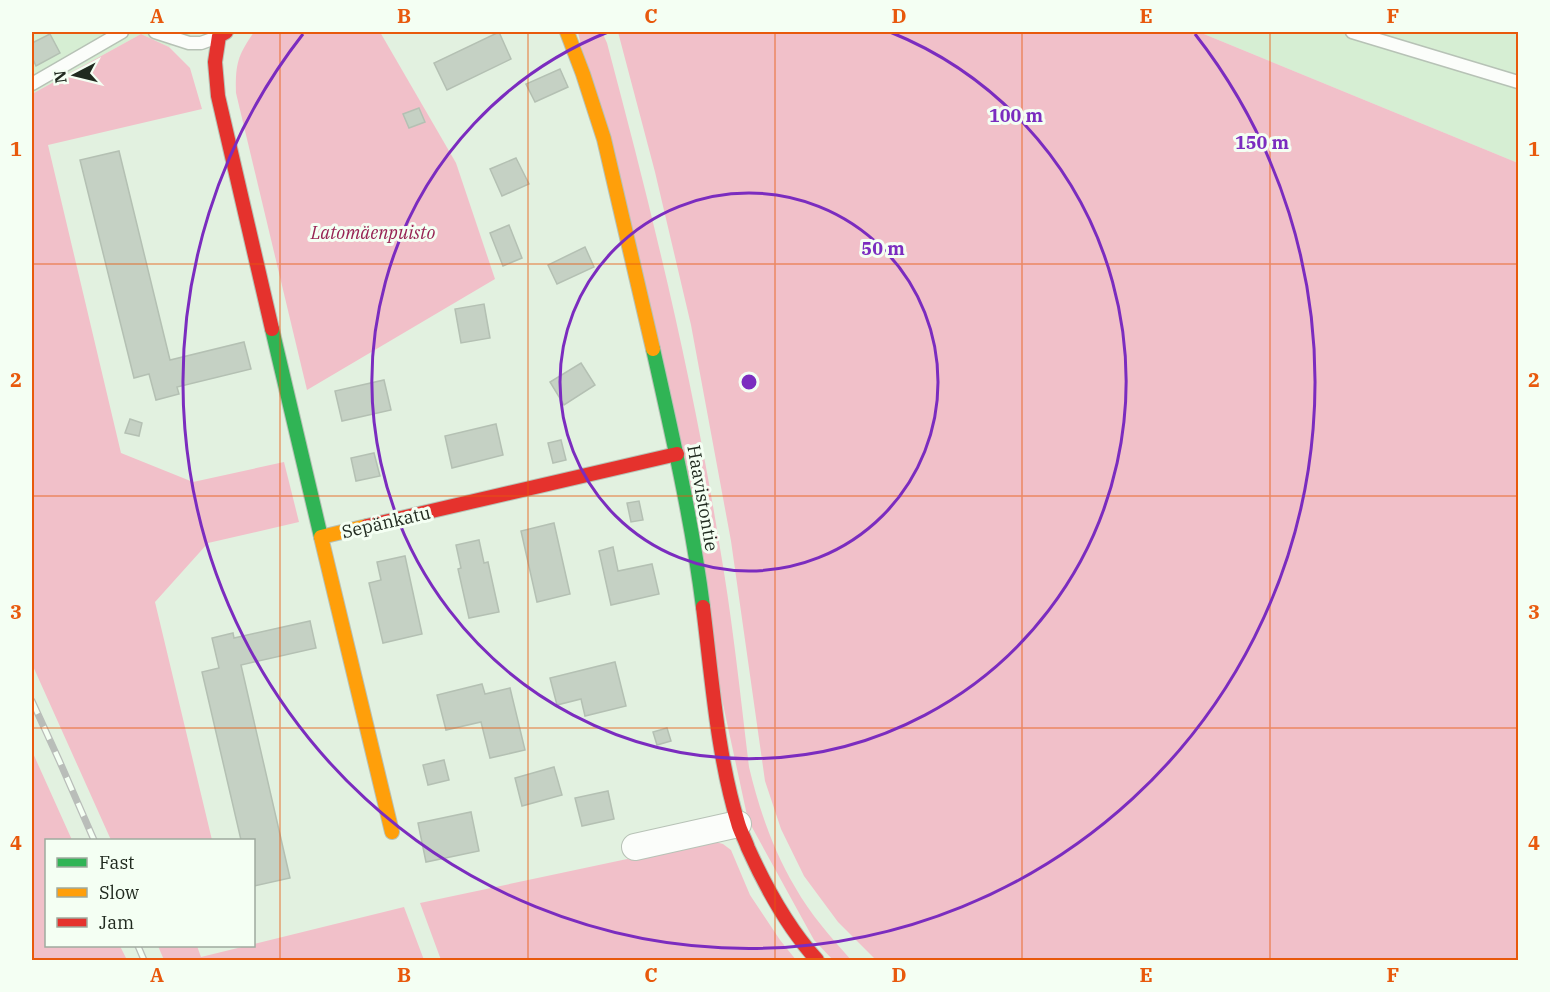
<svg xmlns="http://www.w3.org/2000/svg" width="1550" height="992" font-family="'IBM Plex Serif',serif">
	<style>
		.built { fill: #d6eed3 }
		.green { fill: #f1c0c9 }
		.building { fill: #c5d1c4; stroke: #b4c0b3; stroke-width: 1.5 }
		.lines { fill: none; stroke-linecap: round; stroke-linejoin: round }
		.lane-casing { stroke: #b7c2b6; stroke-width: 15 }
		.street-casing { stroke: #b7c2b6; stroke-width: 28 }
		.fast-casing { stroke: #b7c2b6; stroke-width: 16 }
		.slow-casing { stroke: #b7c2b6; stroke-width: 16 }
		.jam-casing { stroke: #b7c2b6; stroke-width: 16 }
		.lane { stroke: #fbfdfa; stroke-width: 12 }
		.street { stroke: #fbfdfa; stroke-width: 26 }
		.fast { stroke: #30b455; stroke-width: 14 }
		.slow { stroke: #ff9f0a; stroke-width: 14 }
		.jam { stroke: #e5322d; stroke-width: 14 }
		.rail-casing { stroke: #b9bdb9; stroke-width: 7 }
		.rail { stroke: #f4fff3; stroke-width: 4.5; stroke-dasharray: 14; stroke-linecap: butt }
		.grid { fill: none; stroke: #e8590c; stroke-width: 1.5; stroke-opacity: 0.55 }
		.ring { fill: none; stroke: #7b2cbf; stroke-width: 3 }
		.labels { text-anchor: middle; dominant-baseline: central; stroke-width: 6; stroke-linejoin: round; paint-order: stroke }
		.park-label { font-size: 18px; font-style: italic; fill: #972353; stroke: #f4fff3 }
		.street-label { font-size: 18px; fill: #202a1f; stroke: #f4fff3 }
		.centre { fill: #7b2cbf; stroke: #f4fff3; stroke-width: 3 }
		.ring-label { font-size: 18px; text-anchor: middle; font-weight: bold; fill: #7b2cbf; stroke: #f4fff3; stroke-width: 6; stroke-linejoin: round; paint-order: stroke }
		.neatline { fill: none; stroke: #e8590c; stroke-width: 2 }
		.grid-label { font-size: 20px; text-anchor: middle; font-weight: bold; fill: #e8590c }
	</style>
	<rect width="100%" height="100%" fill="#e2f1e0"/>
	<g class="built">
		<polygon points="32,32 194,32 169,47 141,34 32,94"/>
		<polygon points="1199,32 1518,32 1518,163"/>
	</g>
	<g class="green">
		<path d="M254 32H380L456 163 495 279 307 390 236 93C235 64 238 55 254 32Z"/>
		<path d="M578 32H602L607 43C651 208 692 374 719 542 732 616 740 692 749 767 759 809 773 850 795 887 810 914 831 937 851 960H833L814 940 748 820Z"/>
		<polygon points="618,32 1199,32 1518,163 1518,960 876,960 838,922 804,876 781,829 765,781 731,541 691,325 655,172"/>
		<polygon points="141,34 169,47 190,68 202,109 48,145 121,453 193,482 284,462 299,522 208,543 155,602 212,840 111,840 32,664 32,94"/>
		<polygon points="32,751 72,840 46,840 46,946 120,946 127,960 32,960"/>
		<polygon points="712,841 723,844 731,850 750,895 780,940 796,960 441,960 420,903"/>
		<polygon points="404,907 424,960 164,960 158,946 197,946 201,957 246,946 254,946 254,944"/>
	</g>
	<g class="building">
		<polygon points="499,32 511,59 447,90 434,63"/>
		<polygon points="50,34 60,53 36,66 32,57 32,43"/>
		<polygon points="560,69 568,87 535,102 526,84"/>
		<polygon points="419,108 425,122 409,128 403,114"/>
		<polygon points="119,151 170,360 244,342 251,369 177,387 179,394 156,400 149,374 134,378 80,160"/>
		<polygon points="516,158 529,184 502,196 490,169"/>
		<polygon points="509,225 522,258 503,266 490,233"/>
		<polygon points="585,247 594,267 557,284 548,265"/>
		<polygon points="484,304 490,338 461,343 455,309"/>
		<polygon points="581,363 595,385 564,405 550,382"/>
		<polygon points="384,380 391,410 342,421 335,391"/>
		<polygon points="130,419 142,423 139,436 125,433"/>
		<polygon points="496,424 503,455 452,468 445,436"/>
		<polygon points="561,440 566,460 553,463 548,443"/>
		<polygon points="374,453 380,476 356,481 351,458"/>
		<polygon points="639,501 643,520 631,522 627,503"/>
		<polygon points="554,523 570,594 537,602 521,531"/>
		<polygon points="479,540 484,563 488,562 499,612 469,618 458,569 461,568 456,545"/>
		<polygon points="613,547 618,571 652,564 659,594 611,605 599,551"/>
		<polygon points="405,556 422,634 383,643 369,583 381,580 377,562"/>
		<polygon points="310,621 316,648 241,665 290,878 254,886 254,840 241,840 202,672 219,668 212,638 233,633 234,638"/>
		<polygon points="615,662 626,706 585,716 581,699 557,705 550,678"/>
		<polygon points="482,684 485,694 510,688 525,750 490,758 481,722 446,730 437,695"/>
		<polygon points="667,728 671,741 657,745 653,732"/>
		<polygon points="444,760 449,780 428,785 423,765"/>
		<polygon points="554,767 562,795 522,806 515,778"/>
		<polygon points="608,791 614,819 582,826 575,798"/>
		<polygon points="471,812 479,851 426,862 418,823"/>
	</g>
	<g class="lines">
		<g class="lane-casing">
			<g id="lane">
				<polyline points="155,32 189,43 201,43 215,38"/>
				<polyline points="1352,32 1518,82"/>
				<polyline points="32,84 122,32"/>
			</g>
		</g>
		<g class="street-casing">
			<polyline id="street" points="635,847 738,824"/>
		</g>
		<g class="fast-casing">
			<g id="fast">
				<polyline points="272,329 321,537"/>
				<path d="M653 349C672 434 692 520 703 607"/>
			</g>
		</g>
		<g class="slow-casing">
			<g id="slow">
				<polyline points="567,32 583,74 604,139 653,349"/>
				<polyline points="367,526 321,537 392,832"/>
			</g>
		</g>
		<g class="jam-casing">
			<g id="jam">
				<polyline points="226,32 219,36 215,62 218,96 272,329"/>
				<polyline points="367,526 677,454"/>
				<path d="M703 607C712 678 717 754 738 823 740 831 745 839 748 848 766 888 788 928 817 960"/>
			</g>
		</g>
		<use href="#lane" class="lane"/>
		<use href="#street" class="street"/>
		<use href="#fast" class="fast"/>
		<use href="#slow" class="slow"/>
		<use href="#jam" class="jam"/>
		<g class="rail-casing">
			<g id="rail">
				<polyline points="32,701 59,760 94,840"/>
				<polyline points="138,946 144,960"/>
			</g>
		</g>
		<use href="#rail" class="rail"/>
	</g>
	<path class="grid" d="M280 32V960M528 32V960M775 32V960M1022 32V960M1270 32V960M32 264H1518M32 496H1518M32 728H1518"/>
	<g class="ring">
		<circle cx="749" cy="382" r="189"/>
		<path d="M890 32A377 377 0 1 1 608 32"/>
		<path d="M1195 34A566 566 0 1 1 303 34"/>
	</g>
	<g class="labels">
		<g class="park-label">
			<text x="373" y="232">Latomäenpuisto</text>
		</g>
		<g class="street-label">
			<text transform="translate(703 498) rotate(80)">Haavistontie</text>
			<text transform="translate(386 522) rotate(-13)">Sepänkatu</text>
		</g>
	</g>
	<circle cx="749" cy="382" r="9" class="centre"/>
	<g class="ring-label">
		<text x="1016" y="122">100 m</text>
		<text x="1262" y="149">150 m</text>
		<text x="883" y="255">50 m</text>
	</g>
	<rect width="1550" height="992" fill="none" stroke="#f4fff3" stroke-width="66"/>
	<rect x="45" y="839" width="210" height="108" fill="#f4fff3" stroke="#9faa9e" stroke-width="1.5"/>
	<rect x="57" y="858" width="30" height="9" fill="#30b455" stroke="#9faa9e" stroke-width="1.5"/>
	<text x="99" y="869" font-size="18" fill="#202a1f">Fast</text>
	<rect x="57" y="888" width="30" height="9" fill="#ff9f0a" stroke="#9faa9e" stroke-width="1.5"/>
	<text x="99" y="899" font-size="18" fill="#202a1f">Slow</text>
	<rect x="57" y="918" width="30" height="9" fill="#e5322d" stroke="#9faa9e" stroke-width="1.5"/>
	<text x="99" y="929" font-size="18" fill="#202a1f">Jam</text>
	<g transform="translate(75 75) rotate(263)" stroke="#f4fff3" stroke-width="4.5" paint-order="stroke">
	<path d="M0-4.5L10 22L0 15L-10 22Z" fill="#202a1f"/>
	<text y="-9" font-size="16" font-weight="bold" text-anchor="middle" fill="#202a1f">N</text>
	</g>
	<rect x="33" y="33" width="1484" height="926" class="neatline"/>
	<g class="grid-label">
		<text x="157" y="23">A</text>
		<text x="404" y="23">B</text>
		<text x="651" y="23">C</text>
		<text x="899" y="23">D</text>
		<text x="1146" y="23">E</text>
		<text x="1393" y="23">F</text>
		<text x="16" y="156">1</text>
		<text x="1534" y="156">1</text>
		<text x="16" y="387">2</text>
		<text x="1534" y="387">2</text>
		<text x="16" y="619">3</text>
		<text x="1534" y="619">3</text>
		<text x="16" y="850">4</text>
		<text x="1534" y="850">4</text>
		<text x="157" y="982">A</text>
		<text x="404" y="982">B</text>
		<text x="651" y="982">C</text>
		<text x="899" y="982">D</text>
		<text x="1146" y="982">E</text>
		<text x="1393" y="982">F</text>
	</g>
</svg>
